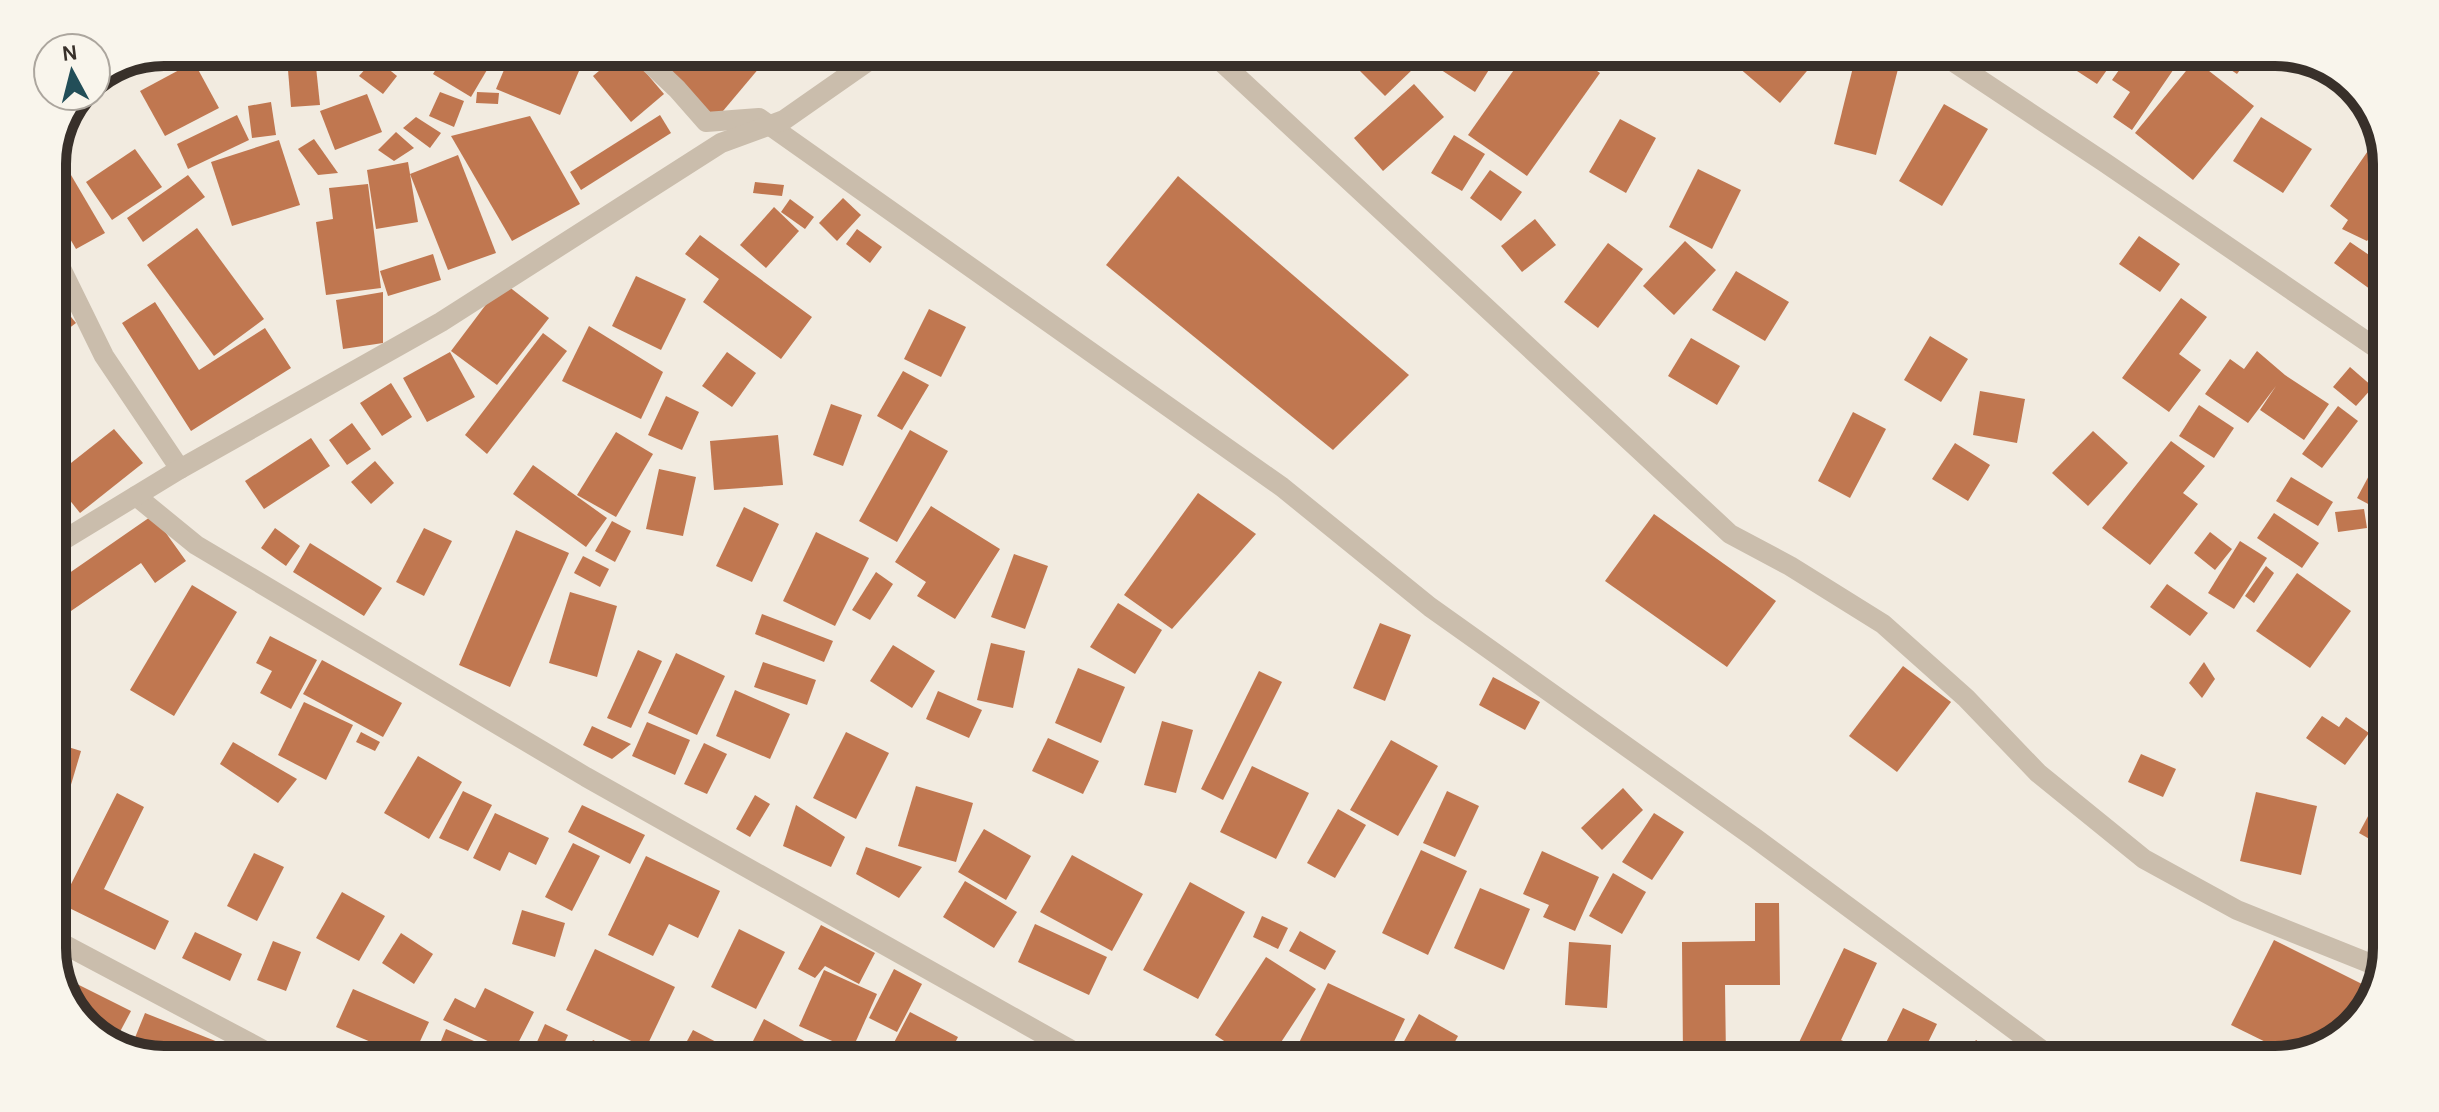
<svg xmlns="http://www.w3.org/2000/svg" width="2439" height="1112" font-family="Karla,sans-serif">
	<style>
		.building { fill: #c07750 }
		.lines { fill: none; stroke-linecap: round; stroke-linejoin: round }
		.street { stroke: #cabdac; stroke-width: 20 }
		.rim { fill: none; stroke: #38302a; stroke-width: 10 }
	</style>
	<rect width="100%" height="100%" fill="#f2ebe0"/>
	<g class="building">
		<polygon points="164,52 204,52 171,70 162,53"/>
		<polygon points="446,53 497,53 471,97 433,74"/>
		<polygon points="511,53 538,54 579,71 560,115 496,89"/>
		<polygon points="560,54 591,54 581,68"/>
		<polygon points="619,54 630,54 664,94 631,122 593,76"/>
		<polygon points="653,54 771,54 723,111 706,122"/>
		<polygon points="1375,57 1403,57 1414,68 1385,96 1360,71"/>
		<polygon points="1437,57 1497,57 1475,92 1432,64"/>
		<polygon points="1523,57 1578,58 1600,73 1527,176 1468,135"/>
		<polygon points="375,58 397,76 383,94 359,76"/>
		<polygon points="1746,58 1817,59 1780,103 1738,67"/>
		<polygon points="1855,59 1898,69 1876,155 1834,144"/>
		<polygon points="2060,60 2114,60 2097,84"/>
		<polygon points="2126,60 2180,60 2132,130 2113,117 2130,92 2112,80"/>
		<polygon points="2195,60 2254,106 2193,180 2135,133"/>
		<polygon points="2216,60 2247,60 2237,74"/>
		<polygon points="194,62 219,108 165,136 140,91"/>
		<polygon points="316,67 320,105 291,107 288,70"/>
		<polygon points="1414,84 1444,117 1383,171 1354,138"/>
		<polygon points="440,92 464,101 454,127 429,116"/>
		<polygon points="477,92 499,93 498,104 476,103"/>
		<polygon points="367,94 382,132 335,150 320,111"/>
		<polygon points="271,102 276,135 252,138 248,106"/>
		<polygon points="1944,104 1988,129 1942,206 1899,181"/>
		<polygon points="237,115 249,140 188,169 177,144"/>
		<polygon points="660,115 671,133 581,190 570,172"/>
		<polygon points="530,116 580,204 512,241 451,136"/>
		<polygon points="416,117 441,133 430,148 403,128"/>
		<polygon points="2261,117 2312,149 2283,193 2233,161"/>
		<polygon points="1620,119 1656,138 1626,193 1589,172"/>
		<polygon points="396,132 414,148 394,161 378,150"/>
		<polygon points="1454,135 1485,154 1462,191 1431,173"/>
		<polygon points="314,139 338,173 318,175 298,149"/>
		<polygon points="279,140 300,205 232,226 211,162"/>
		<polygon points="2372,145 2385,152 2387,157 2386,215 2367,241 2342,229 2348,220 2330,206"/>
		<polygon points="135,149 162,187 112,220 86,182"/>
		<polygon points="458,155 496,253 448,270 410,174"/>
		<polygon points="408,162 418,222 376,229 367,170"/>
		<polygon points="1698,169 1741,190 1712,249 1669,227"/>
		<polygon points="1490,170 1522,192 1501,221 1470,198"/>
		<polygon points="71,175 105,233 76,249 52,208 52,185"/>
		<polygon points="188,175 205,197 143,242 127,218"/>
		<polygon points="1178,176 1409,375 1333,450 1106,265"/>
		<polygon points="755,182 784,185 782,196 753,193"/>
		<polygon points="368,184 381,288 326,295 316,222 333,219 329,188"/>
		<polygon points="843,198 861,215 837,241 819,223"/>
		<polygon points="790,199 814,217 805,229 781,212"/>
		<polygon points="774,207 799,231 766,268 740,245"/>
		<polygon points="1535,219 1556,245 1522,272 1501,246"/>
		<polygon points="197,228 264,319 214,356 147,265"/>
		<polygon points="857,229 882,247 870,263 846,244"/>
		<polygon points="700,235 812,317 781,359 703,302 719,279 685,254"/>
		<polygon points="2139,236 2180,264 2160,292 2119,264"/>
		<polygon points="1685,241 1716,270 1674,315 1643,286"/>
		<polygon points="2350,242 2375,259 2386,243 2385,300 2334,263"/>
		<polygon points="1608,243 1643,269 1598,328 1564,302"/>
		<polygon points="433,254 441,280 388,296 380,271"/>
		<polygon points="1736,271 1789,302 1765,341 1712,310"/>
		<polygon points="636,276 686,299 661,350 612,326"/>
		<polygon points="503,282 549,318 497,385 451,351"/>
		<polygon points="383,292 383,343 343,349 336,300"/>
		<polygon points="52,294 76,323 56,338 52,333"/>
		<polygon points="2181,298 2207,317 2179,354 2201,370 2169,412 2122,378"/>
		<polygon points="155,302 199,370 265,328 291,368 191,431 122,323"/>
		<polygon points="929,309 966,327 941,377 904,359"/>
		<polygon points="589,326 663,372 641,419 562,381"/>
		<polygon points="543,333 567,351 487,454 465,435"/>
		<polygon points="1930,336 1968,359 1941,402 1904,380"/>
		<polygon points="1691,338 1740,366 1717,405 1668,376"/>
		<polygon points="2257,351 2285,375 2329,404 2304,440 2260,410 2276,386 2248,423 2205,394 2230,359 2244,369"/>
		<polygon points="450,352 475,397 427,422 403,378"/>
		<polygon points="727,352 756,373 732,407 702,386"/>
		<polygon points="52,361 67,385 52,395"/>
		<polygon points="2350,367 2373,387 2356,406 2333,387"/>
		<polygon points="903,371 929,385 902,430 877,416"/>
		<polygon points="391,383 412,417 382,436 360,403"/>
		<polygon points="1980,391 2025,399 2017,443 1973,435"/>
		<polygon points="666,396 699,412 682,450 648,435"/>
		<polygon points="831,404 862,415 843,466 813,455"/>
		<polygon points="2199,405 2234,428 2214,458 2179,436"/>
		<polygon points="2338,406 2358,421 2322,468 2302,454"/>
		<polygon points="1853,412 1886,429 1850,498 1818,481"/>
		<polygon points="352,423 371,449 347,465 329,440"/>
		<polygon points="114,429 143,463 80,513 52,478"/>
		<polygon points="910,430 948,451 897,542 859,521"/>
		<polygon points="2093,431 2128,463 2088,506 2052,473"/>
		<polygon points="616,432 653,454 616,517 577,495"/>
		<polygon points="778,435 783,485 714,490 710,441"/>
		<polygon points="311,438 330,466 264,509 245,481"/>
		<polygon points="2171,441 2205,466 2183,493 2198,504 2150,565 2102,528"/>
		<polygon points="1955,443 1990,465 1968,501 1932,479"/>
		<polygon points="2380,455 2384,457 2383,512 2357,498"/>
		<polygon points="375,461 394,483 371,504 351,482"/>
		<polygon points="533,465 607,518 586,547 513,494"/>
		<polygon points="659,469 696,477 683,536 646,529"/>
		<polygon points="2291,477 2333,502 2318,526 2276,501"/>
		<polygon points="1198,493 1256,534 1172,629 1124,595"/>
		<polygon points="931,506 1000,549 955,619 917,596 926,582 895,562"/>
		<polygon points="744,507 779,524 752,582 716,566"/>
		<polygon points="2364,509 2367,528 2338,532 2335,512"/>
		<polygon points="2274,513 2319,543 2302,568 2257,538"/>
		<polygon points="1654,514 1776,601 1727,667 1605,581"/>
		<polygon points="153,515 186,561 155,583 141,563 52,624 52,585"/>
		<polygon points="612,521 631,531 615,562 595,551"/>
		<polygon points="275,528 300,546 286,566 261,548"/>
		<polygon points="424,528 452,541 424,596 396,582"/>
		<polygon points="516,530 569,553 510,687 459,665"/>
		<polygon points="816,532 869,558 835,626 783,601"/>
		<polygon points="2210,532 2232,549 2215,570 2194,553"/>
		<polygon points="2240,541 2267,558 2234,609 2208,593"/>
		<polygon points="310,543 382,588 364,616 293,572"/>
		<polygon points="1014,554 1048,566 1025,629 991,617"/>
		<polygon points="583,556 609,569 600,587 574,573"/>
		<polygon points="2266,566 2274,573 2254,603 2245,596"/>
		<polygon points="876,572 893,584 870,620 852,610"/>
		<polygon points="2297,573 2351,611 2310,668 2256,631"/>
		<polygon points="2167,584 2208,613 2190,636 2150,607"/>
		<polygon points="192,585 237,612 174,716 130,690"/>
		<polygon points="570,592 617,606 597,677 549,663"/>
		<polygon points="1118,603 1162,630 1135,674 1090,647"/>
		<polygon points="762,614 833,641 824,662 755,634"/>
		<polygon points="1380,623 1411,635 1385,701 1353,688"/>
		<polygon points="270,636 317,660 291,709 260,693 272,671 256,663"/>
		<polygon points="991,643 1025,651 1013,708 977,700"/>
		<polygon points="893,645 935,671 912,708 870,681"/>
		<polygon points="638,650 662,661 631,728 607,718"/>
		<polygon points="676,653 725,676 697,735 648,713"/>
		<polygon points="322,660 402,703 383,737 303,694"/>
		<polygon points="763,662 816,680 807,705 754,687"/>
		<polygon points="2204,662 2215,679 2202,698 2189,683"/>
		<polygon points="1903,666 1951,702 1897,772 1849,736"/>
		<polygon points="1078,668 1125,687 1101,743 1055,723"/>
		<polygon points="1259,671 1282,682 1223,800 1201,789"/>
		<polygon points="1493,677 1540,702 1525,730 1479,705"/>
		<polygon points="735,690 790,714 770,759 716,736"/>
		<polygon points="938,691 982,710 969,738 926,719"/>
		<polygon points="304,702 353,725 326,780 278,755"/>
		<polygon points="2322,716 2339,727 2346,717 2369,733 2345,765 2306,738"/>
		<polygon points="1162,721 1193,730 1176,793 1144,785"/>
		<polygon points="647,722 690,740 675,775 632,756"/>
		<polygon points="592,726 631,744 612,759 583,745"/>
		<polygon points="361,732 380,742 375,751 356,742"/>
		<polygon points="846,732 889,753 856,819 813,798"/>
		<polygon points="1048,738 1099,761 1083,794 1032,771"/>
		<polygon points="1391,740 1438,766 1398,836 1350,810"/>
		<polygon points="52,742 81,751 57,832 52,831"/>
		<polygon points="233,742 297,779 278,803 220,764"/>
		<polygon points="704,743 727,754 707,794 684,784"/>
		<polygon points="2141,754 2176,769 2163,797 2128,782"/>
		<polygon points="418,756 462,782 429,839 384,813"/>
		<polygon points="1252,766 1309,793 1276,859 1220,832"/>
		<polygon points="916,786 973,803 956,862 898,846"/>
		<polygon points="1623,788 1643,810 1602,850 1581,828"/>
		<polygon points="463,791 492,805 468,851 439,838"/>
		<polygon points="1447,791 1479,806 1455,857 1423,843"/>
		<polygon points="2256,792 2317,806 2301,875 2240,861"/>
		<polygon points="117,793 144,807 104,889 169,921 155,950 61,904"/>
		<polygon points="755,795 770,804 750,837 736,829"/>
		<polygon points="582,805 645,835 630,864 568,832"/>
		<polygon points="796,805 845,837 831,867 783,846"/>
		<polygon points="2374,805 2380,809 2380,845 2359,833"/>
		<polygon points="1338,809 1366,825 1335,878 1307,863"/>
		<polygon points="495,813 549,838 536,865 509,852 500,871 473,858"/>
		<polygon points="1654,813 1684,832 1652,880 1622,862"/>
		<polygon points="984,829 1031,856 1006,900 958,872"/>
		<polygon points="573,843 600,856 572,911 545,897"/>
		<polygon points="866,847 922,867 899,898 856,874"/>
		<polygon points="1421,850 1467,871 1428,955 1382,933"/>
		<polygon points="1542,851 1599,877 1575,931 1543,917 1549,905 1523,894"/>
		<polygon points="254,853 284,867 257,921 227,906"/>
		<polygon points="1072,855 1143,894 1112,951 1040,912"/>
		<polygon points="646,856 720,891 698,938 669,924 653,956 608,935"/>
		<polygon points="1613,873 1646,892 1622,934 1589,916"/>
		<polygon points="965,881 1017,912 994,948 943,917"/>
		<polygon points="1190,882 1245,912 1198,999 1143,970"/>
		<polygon points="1480,888 1530,909 1504,970 1454,948"/>
		<polygon points="342,892 385,916 359,961 316,938"/>
		<polygon points="1755,903 1779,903 1780,985 1725,985 1726,1058 1683,1058 1682,942 1755,941"/>
		<polygon points="522,910 565,923 555,957 512,944"/>
		<polygon points="1262,916 1288,928 1278,949 1253,937"/>
		<polygon points="1035,924 1107,957 1089,995 1018,962"/>
		<polygon points="821,925 875,953 859,984 825,966 815,978 798,969"/>
		<polygon points="739,929 785,952 756,1009 711,987"/>
		<polygon points="1300,931 1336,951 1325,970 1289,951"/>
		<polygon points="195,932 242,954 230,981 182,958"/>
		<polygon points="401,933 433,954 414,984 382,963"/>
		<polygon points="2274,940 2378,992 2337,1041 2292,1055 2231,1025"/>
		<polygon points="273,941 301,952 286,991 257,980"/>
		<polygon points="1569,942 1611,945 1607,1008 1565,1005"/>
		<polygon points="1844,948 1877,963 1841,1040 1879,1057 1903,1008 1937,1024 1920,1059 1800,1058 1793,1055"/>
		<polygon points="595,949 675,987 646,1048 566,1010"/>
		<polygon points="1266,957 1316,989 1272,1056 1247,1056 1215,1035"/>
		<polygon points="894,969 922,984 897,1032 869,1018"/>
		<polygon points="824,970 877,994 852,1050 799,1026"/>
		<polygon points="1328,983 1405,1019 1387,1056 1316,1056 1297,1047"/>
		<polygon points="79,985 131,1011 113,1045 71,1011 69,1005"/>
		<polygon points="485,988 534,1012 513,1053 443,1020 455,998 475,1008"/>
		<polygon points="353,989 429,1022 415,1052 394,1052 336,1027"/>
		<polygon points="910,1012 958,1037 949,1055 888,1054"/>
		<polygon points="145,1013 218,1042 214,1052 130,1050"/>
		<polygon points="1419,1014 1458,1036 1447,1057 1396,1056"/>
		<polygon points="764,1019 828,1054 759,1054 749,1049"/>
		<polygon points="545,1024 568,1035 560,1053 532,1053"/>
		<polygon points="446,1029 502,1053 436,1053"/>
		<polygon points="693,1030 726,1047 723,1054 680,1054"/>
		<polygon points="593,1040 618,1053 586,1053"/>
		<polygon points="1976,1040 2002,1059 1962,1059"/>
		<polygon points="970,1041 1003,1055 965,1055"/>
	</g>
	<g class="lines">
		<g class="street">
			<polyline points="640,54 677,89 706,122 759,118 1282,487 1430,607 1755,838 2054,1059"/>
			<polyline points="1215,56 1730,534 1790,566 1883,624 1966,698 2038,773 2144,859 2237,910 2379,967"/>
			<polyline points="1949,59 2104,162 2385,354"/>
			<polyline points="52,250 104,356 180,469"/>
			<polyline points="136,496 196,545 586,777 1080,1055"/>
			<polyline points="52,547 180,469 441,322 721,143 784,120 877,55"/>
			<polyline points="52,938 267,1052"/>
		</g>
	</g>
	<path d="M0 0H2439V1112H0ZM164 66H2275A98 98 0 0 1 2373 164V948A98 98 0 0 1 2275 1046H164A98 98 0 0 1 66 948V164A98 98 0 0 1 164 66Z" fill="#f9f5ec" fill-rule="evenodd"/>
	<path class="rim" d="M164 66H2275A98 98 0 0 1 2373 164V948A98 98 0 0 1 2275 1046H164A98 98 0 0 1 66 948V164A98 98 0 0 1 164 66Z"/>
	<g transform="translate(72 72) rotate(353)"><circle r="38" fill="#f9f5ec" stroke="#aca69e" stroke-width="2"/>
	<path d="M0-6L14 30L0 20L-14 30Z" fill="#224e58"/>
	<text y="-12" font-size="22" font-weight="bold" text-anchor="middle" fill="#38302a">N</text>
	</g>
</svg>
